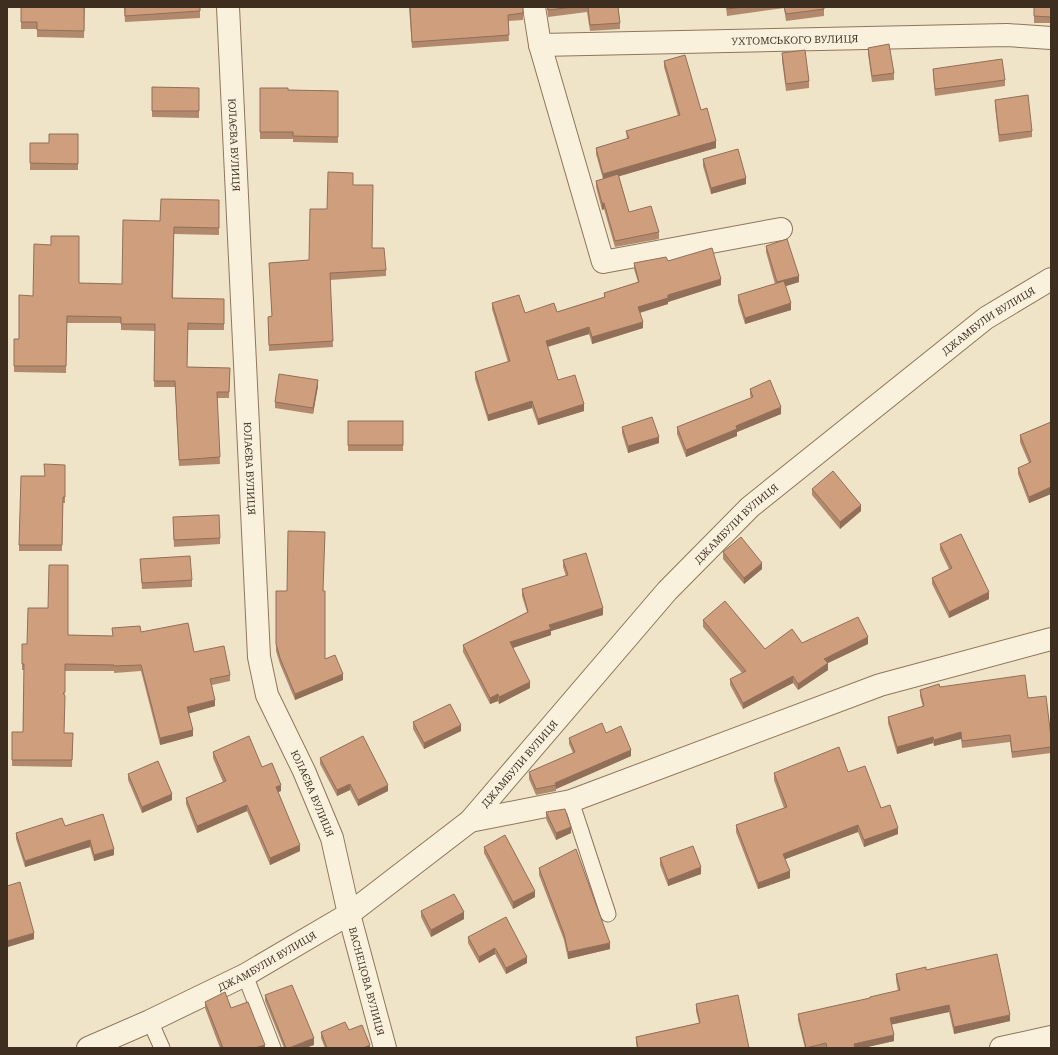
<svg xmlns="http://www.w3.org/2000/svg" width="1058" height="1055" font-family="'Roboto Serif',serif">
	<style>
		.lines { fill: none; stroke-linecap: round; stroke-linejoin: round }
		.service-casing { stroke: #8d765c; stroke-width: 17 }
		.minor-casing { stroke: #8d765c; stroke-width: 24 }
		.service { stroke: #faf1dc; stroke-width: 15 }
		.minor { stroke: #faf1dc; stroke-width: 22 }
		.wall { fill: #b2896c }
		.shaded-wall { fill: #916f58 }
		.building { fill: #cf9f7d; stroke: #916f58 }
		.labels { text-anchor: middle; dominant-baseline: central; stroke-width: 3; stroke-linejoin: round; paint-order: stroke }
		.street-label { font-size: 10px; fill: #3d2e20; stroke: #f7eed8 }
	</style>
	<rect width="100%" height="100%" fill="#f0e4c8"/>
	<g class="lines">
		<g class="service-casing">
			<g id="service">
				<polyline points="571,801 608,914"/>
				<polyline points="245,975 273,1048"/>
				<polyline points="150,1021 162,1048"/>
			</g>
		</g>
		<g class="minor-casing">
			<g id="minor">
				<path id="s1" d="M228 7 259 657 267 695 304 771 332 838 349 914 385 1048"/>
				<polyline points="534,7 540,45 603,262 781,229"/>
				<path id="s2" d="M540 45 1007 35 1051 38"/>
				<polyline points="470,821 571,801 880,685 1051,639"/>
				<path id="s3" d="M88 1048 150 1021 245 975 349 914 470 821 667 591 750 507 986 318 1051 279"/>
				<polyline points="1001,1048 1051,1037"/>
			</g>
		</g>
		<use href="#service" class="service"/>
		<use href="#minor" class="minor"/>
	</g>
	<g class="wall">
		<polygon points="85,7 84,38 37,37 37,29 21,29 21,22"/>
		<polygon points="124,7 200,7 200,18 125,22"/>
		<polygon points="409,7 523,7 523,20 508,21 509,41 412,48"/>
		<polygon points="547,7 618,7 620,23 620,29 590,31 587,12 548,17"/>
		<polygon points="726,7 824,7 824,16 786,21 784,8 727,16"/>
		<polygon points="1051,7 1051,23 1034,23 1034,16"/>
		<polygon points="868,48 894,73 894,80 872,82 868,54"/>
		<polygon points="782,53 809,81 809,88 786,91 782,60"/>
		<polygon points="664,61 701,110 716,148 619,176 629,212 659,232 659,239 615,247 604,209 602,210 596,187 596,181 603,179 596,154 596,148 627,139 626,131 678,116 664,67"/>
		<polygon points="933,69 1005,80 1005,86 935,96 933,75"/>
		<polygon points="152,87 199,88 199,118 152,117"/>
		<polygon points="260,88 288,90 338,91 338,143 293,142 293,139 260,139"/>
		<polygon points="995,100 1032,131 1032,137 999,142 995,106"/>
		<polygon points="78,134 78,170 30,170 30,143 49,143"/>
		<polygon points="703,159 746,184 711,194 703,166"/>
		<polygon points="353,185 372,248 386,270 386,276 330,280 333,347 269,351 268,317 272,316 269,263 309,260 327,209"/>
		<polygon points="219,200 219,235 174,234 173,298 224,299 224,330 188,330 187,367 230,368 229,398 217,398 220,464 179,466 175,387 154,387 155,331 121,330 121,323 67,323 66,373 14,372 14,339 19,339 33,296 79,283 122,284 160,221"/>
		<polygon points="766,246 799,282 785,286 791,310 745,324 738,302 738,295 775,284 766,252"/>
		<polygon points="668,261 721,285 668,302 668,304 640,313 643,328 592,344 589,334 548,347 558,380 584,411 538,425 532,408 488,421 475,379 475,372 508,362 492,309 492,303 525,313 557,312 604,297 604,293 638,282 634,269 634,263"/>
		<polygon points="318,386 313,414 275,408 275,402"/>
		<polygon points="750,389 781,414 737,432 737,436 686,457 677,434 677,427 751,398 750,395"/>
		<rect x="348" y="421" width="55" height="30"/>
		<polygon points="1051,422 1051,494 1029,503 1018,474 1018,468 1029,463 1020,442 1020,435"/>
		<polygon points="622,427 659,443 628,453 622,433"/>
		<polygon points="65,465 65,503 63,503 62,551 19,551 19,545"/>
		<polygon points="812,489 861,511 840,529 812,495"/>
		<polygon points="173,524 220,538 220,544 174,547"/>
		<polygon points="940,544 989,599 949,618 932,584 932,578 949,569 940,550"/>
		<polygon points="723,552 762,569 744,584 723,559"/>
		<polygon points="140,559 192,580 192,587 142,589"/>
		<polygon points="563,560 603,615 551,631 551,635 512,648 530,688 499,704 498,701 490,704 463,652 463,645 527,612 522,596 522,589 566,576 563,567"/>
		<polygon points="276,591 323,591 325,659 343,680 295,700 280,664 276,651"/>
		<polygon points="703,620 765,649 802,643 868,644 828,663 828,670 798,690 793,683 743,709 730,685 730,679 742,673 703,627"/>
		<polygon points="141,632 194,652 230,675 230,681 212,685 215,706 189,713 193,736 160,745 141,671 114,673 114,671 65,671 64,733 73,733 72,767 12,766 12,732 23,732 24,670 22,670 22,644 27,644 68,635 112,636"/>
		<polygon points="940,687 1028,698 1051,737 1051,753 1012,758 1010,742 962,748 961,739 934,746 933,743 897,754 888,723 888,717 923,707 920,696 920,690"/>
		<polygon points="413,722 461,731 424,749 413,729"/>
		<polygon points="606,733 631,756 556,789 556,791 536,795 529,779 529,772 573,753 569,744 569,738"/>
		<polygon points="213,752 262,767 281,791 278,792 300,851 270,865 247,811 197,833 186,804 186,798 223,782 213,758"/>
		<polygon points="320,758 388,791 358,806 350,790 337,796 320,764"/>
		<polygon points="848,772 881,808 898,834 864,847 858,832 785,859 790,878 758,889 736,832 736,825 784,808 774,780 774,773"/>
		<polygon points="128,774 172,800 142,813 128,780"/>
		<polygon points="546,812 571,833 556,840 546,819"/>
		<polygon points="65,826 114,855 94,861 90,847 25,867 16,839 16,833"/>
		<polygon points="484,847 535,897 513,909 484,853"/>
		<polygon points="660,858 701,874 668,886 660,865"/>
		<polygon points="539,868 610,949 568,959 564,940 539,875"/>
		<polygon points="7,886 34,939 7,947"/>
		<polygon points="421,911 464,919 431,937 421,917"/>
		<polygon points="468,937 527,963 506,974 495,954 479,963 468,943"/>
		<polygon points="926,970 1010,1021 954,1034 949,1012 891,1024 894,1041 863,1048 805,1048 798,1020 798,1014 870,998 898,991 896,980 896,974"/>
		<polygon points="265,995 314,1045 305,1048 284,1048 265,1001"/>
		<polygon points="205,1002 231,1008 265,1048 220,1048 205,1008"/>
		<polygon points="696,1004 749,1048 637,1048 636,1044 636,1037 699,1023 696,1011"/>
		<polygon points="349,1030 370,1048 325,1048 321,1038 321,1032"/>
	</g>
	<g class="shaded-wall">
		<polygon points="716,141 716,148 603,181 603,174"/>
		<polygon points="746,178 746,184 711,194 711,188"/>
		<polygon points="602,203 604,203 604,209 602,210"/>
		<polygon points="799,276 799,282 777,289 777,282"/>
		<polygon points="721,279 721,285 668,302 668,304 638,313 638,307 668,295"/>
		<polygon points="791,303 791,310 745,324 745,318"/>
		<polygon points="643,322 643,328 592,344 592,337"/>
		<polygon points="589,327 589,334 546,347 546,341"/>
		<polygon points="318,380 318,386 313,414 313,408"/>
		<polygon points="532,401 532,408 488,421 488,415"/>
		<polygon points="584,404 584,411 538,425 538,419"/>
		<polygon points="781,407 781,414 737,432 737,436 686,457 686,450 736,426"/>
		<polygon points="659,437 659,443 628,453 628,446"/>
		<polygon points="1051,487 1051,494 1029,503 1029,497"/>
		<polygon points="861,505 861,511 840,529 840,522"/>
		<polygon points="762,563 762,569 744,584 744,578"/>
		<polygon points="989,592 989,599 949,618 949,612"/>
		<polygon points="603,608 603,615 551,631 551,635 510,649 510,642 549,625"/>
		<polygon points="868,637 868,644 828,663 828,670 798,690 798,684 824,659"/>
		<polygon points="343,674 343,680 295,700 295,694"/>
		<polygon points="793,676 793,683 743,709 743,703"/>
		<polygon points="530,682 530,688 499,704 499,697"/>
		<polygon points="498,694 498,701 490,704 490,698"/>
		<polygon points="215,700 215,706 187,714 187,707"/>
		<polygon points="461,725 461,731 424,749 424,743"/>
		<polygon points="193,730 193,736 160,745 160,738"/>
		<polygon points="961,732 961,739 934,746 934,740"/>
		<polygon points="933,737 933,743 897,754 897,747"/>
		<polygon points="631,750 631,756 556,789 555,783"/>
		<polygon points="350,784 350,790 337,796 337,790"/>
		<polygon points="281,785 281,791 276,793 276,787"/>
		<polygon points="388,785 388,791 358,806 358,800"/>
		<polygon points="172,794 172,800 142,813 142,807"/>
		<polygon points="247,805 247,811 197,833 197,826"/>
		<polygon points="858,825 858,832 783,860 783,854"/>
		<polygon points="571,827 571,833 556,840 556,833"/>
		<polygon points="898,828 898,834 864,847 864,840"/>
		<polygon points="90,840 90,847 25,867 25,861"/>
		<polygon points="300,845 300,851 270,865 270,858"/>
		<polygon points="114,849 114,855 94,861 94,855"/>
		<polygon points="701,867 701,874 668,886 668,880"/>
		<polygon points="790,871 790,878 758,889 758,883"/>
		<polygon points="535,891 535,897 513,909 513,902"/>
		<polygon points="464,912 464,919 431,937 431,930"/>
		<polygon points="34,933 34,939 8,947 8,941"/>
		<polygon points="610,943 610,949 568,959 568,952"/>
		<polygon points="495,948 495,954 479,963 479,957"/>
		<polygon points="527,957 527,963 506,974 506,968"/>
		<polygon points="949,1005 949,1012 890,1025 890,1018"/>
		<polygon points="1010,1015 1010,1021 954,1034 954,1027"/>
		<polygon points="894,1035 894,1041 863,1048 854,1048 854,1044"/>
		<polygon points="314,1038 314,1045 305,1048 289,1048"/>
		<polygon points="265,1045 265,1048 255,1048"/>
		<polygon points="370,1045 370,1048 363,1048"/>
	</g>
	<g class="building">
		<polygon points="21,7 84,7 84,31 37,30 37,22 21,22"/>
		<polygon points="125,7 200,7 200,11 125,16"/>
		<polygon points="410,7 523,7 523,13 508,15 509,35 412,42"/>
		<polygon points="548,7 574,7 548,10"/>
		<polygon points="588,7 618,7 620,23 590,25"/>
		<polygon points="727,7 744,7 727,9"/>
		<polygon points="784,7 824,7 824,9 786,14"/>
		<polygon points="1034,7 1051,7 1051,17 1034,16"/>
		<polygon points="889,44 894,73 872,76 868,48"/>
		<polygon points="805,50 809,81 786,84 782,53"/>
		<polygon points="685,55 701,110 707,108 716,141 603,174 596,148 629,138 626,131 680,115 664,61"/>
		<polygon points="1002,59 1005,80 935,89 933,69"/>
		<polygon points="152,87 199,88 199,111 152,111"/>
		<polygon points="260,88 288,88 288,90 338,91 338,137 293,136 293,132 260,132"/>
		<polygon points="1028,95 1032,131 999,135 995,100"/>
		<polygon points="49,134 78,134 78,164 30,163 30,143 49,143"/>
		<polygon points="738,149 746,178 711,188 703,159"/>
		<polygon points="328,172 353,173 353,185 373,185 372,248 384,248 386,270 330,273 333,341 269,345 268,317 272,316 269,263 309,260 310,209 327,209"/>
		<polygon points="618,174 629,212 651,206 659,232 615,241 604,203 602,203 596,181"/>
		<polygon points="161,199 219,200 219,228 174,227 172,298 224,299 224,324 188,323 187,367 230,368 229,392 217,392 220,457 179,460 175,381 154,381 155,324 121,324 121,317 67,316 66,366 14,366 14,339 19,339 19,295 33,296 34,244 51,245 51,236 79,236 79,283 122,284 123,220 160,221"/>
		<polygon points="787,239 799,276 777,282 766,246"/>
		<polygon points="712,248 721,279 668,295 668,298 638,307 643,322 592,337 589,327 546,341 558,380 575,375 584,404 538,419 532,401 488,415 475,372 510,361 492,303 519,295 525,313 554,303 557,312 605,297 604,293 639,282 634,263 666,257 668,261"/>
		<polygon points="784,281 791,303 745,318 738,295"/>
		<polygon points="279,374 318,380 313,408 275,402"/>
		<polygon points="770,380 781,407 736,426 737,429 686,450 677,427 753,397 750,389"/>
		<polygon points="652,417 659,437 628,446 622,427"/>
		<rect x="348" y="421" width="55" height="24"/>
		<polygon points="1051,422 1051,487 1029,497 1018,468 1031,462 1020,435"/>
		<polygon points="44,464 65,465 65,497 63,497 62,545 19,545 21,476 45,476"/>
		<polygon points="833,471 861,505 840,522 812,489"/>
		<polygon points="219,515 220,538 174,540 173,517"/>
		<polygon points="288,531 325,532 323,591 325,591 325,659 335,655 343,674 295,694 280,658 276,644 276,591 287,591"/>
		<polygon points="961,534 989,592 949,612 932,578 952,568 940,544"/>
		<polygon points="741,537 762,563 744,578 723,552"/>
		<polygon points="586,553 603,608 549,625 551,629 510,642 530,682 499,697 498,694 490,698 463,645 528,612 522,589 568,575 563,560"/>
		<polygon points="190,556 192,580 142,583 140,559"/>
		<polygon points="49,565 68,565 68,635 113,636 112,628 140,626 141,632 188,623 194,652 224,646 230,675 210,679 215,700 187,707 193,730 160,738 141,665 114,666 114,665 65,664 65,692 63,693 65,696 64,733 73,733 72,760 12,760 12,732 23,732 24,664 22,664 22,644 27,644 28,608 48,608"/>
		<polygon points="725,601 765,649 792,629 802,643 858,617 868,637 824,659 828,663 798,684 793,676 743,703 730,679 746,671 703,620"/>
		<polygon points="1025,675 1028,698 1046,696 1051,737 1051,747 1012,752 1010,735 962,741 961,732 934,740 933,737 897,747 888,717 924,706 920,690 939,684 940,687"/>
		<polygon points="450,704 461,725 424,743 413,722"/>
		<polygon points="602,723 606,733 621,726 631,750 555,783 556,785 536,789 529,772 575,752 569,738"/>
		<polygon points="249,736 262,767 272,763 281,785 276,787 300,845 270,858 247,805 197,826 186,798 226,781 213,752"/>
		<polygon points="363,736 388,785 358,800 350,784 337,790 320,758"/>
		<polygon points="839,747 848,772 865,766 881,808 890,805 898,828 864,840 858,825 783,854 790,871 758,883 736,825 787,807 774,773"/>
		<polygon points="158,761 172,794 142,807 128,774"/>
		<polygon points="565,809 571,827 556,833 546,812"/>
		<polygon points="103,814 114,849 94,855 90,840 25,861 16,833 62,818 65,826"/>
		<polygon points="505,835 535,891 513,902 484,847"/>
		<polygon points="693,846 701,867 668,880 660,858"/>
		<polygon points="576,849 610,943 568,952 564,934 539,868"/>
		<polygon points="20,882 34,933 7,941 7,886"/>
		<polygon points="454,894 464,912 431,930 421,911"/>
		<polygon points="506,917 527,957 506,968 495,948 479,957 468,937"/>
		<polygon points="997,954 1010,1015 954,1027 949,1005 890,1018 894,1035 854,1044 855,1048 827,1048 826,1043 806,1048 798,1014 870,998 870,997 900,990 896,974 926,967 926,970"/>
		<polygon points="292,985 314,1038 289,1048 286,1048 265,995"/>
		<polygon points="225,992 231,1008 248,1002 265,1045 255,1048 223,1048 205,1002"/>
		<polygon points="738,995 749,1048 638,1048 636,1037 700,1023 696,1004"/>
		<polygon points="345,1022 349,1030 362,1025 370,1045 363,1048 327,1048 321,1032"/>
	</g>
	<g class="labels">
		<g class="street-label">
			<text stroke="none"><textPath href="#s2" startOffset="255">УХТОМСЬКОГО ВУЛИЦЯ</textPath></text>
			<text stroke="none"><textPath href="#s1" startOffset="138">ЮЛАЄВА ВУЛИЦЯ</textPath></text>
			<text stroke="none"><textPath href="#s3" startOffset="1170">ДЖАМБУЛИ ВУЛИЦЯ</textPath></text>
			<text stroke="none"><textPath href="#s1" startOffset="462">ЮЛАЄВА ВУЛИЦЯ</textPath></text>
			<text stroke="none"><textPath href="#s3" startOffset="846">ДЖАМБУЛИ ВУЛИЦЯ</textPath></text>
			<text stroke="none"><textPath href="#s3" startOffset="522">ДЖАМБУЛИ ВУЛИЦЯ</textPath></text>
			<text stroke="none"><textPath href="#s1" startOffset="798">ЮЛАЄВА ВУЛИЦЯ</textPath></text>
			<text stroke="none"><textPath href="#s3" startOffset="199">ДЖАМБУЛИ ВУЛИЦЯ</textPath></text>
			<text stroke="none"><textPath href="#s1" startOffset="994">ВАСНЕЦОВА ВУЛИЦЯ</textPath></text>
		</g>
	</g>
	<rect width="1058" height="1055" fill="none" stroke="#3d2e20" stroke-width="16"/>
</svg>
